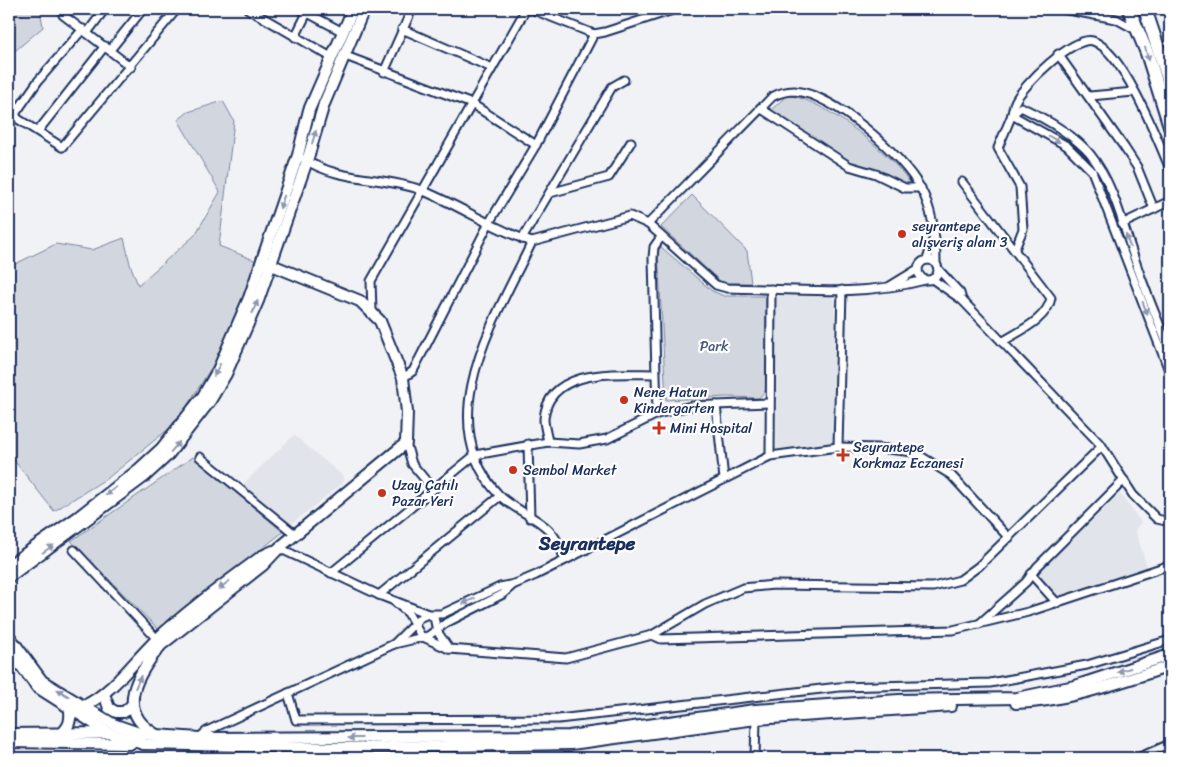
<svg xmlns="http://www.w3.org/2000/svg" width="1179" height="767" font-family="Sriracha,sans-serif">
	<style>
		.built { fill: #e1e4ea }
		.green { fill: #d2d6df; stroke: #76829e }
		.lines { fill: none; stroke-linecap: round; stroke-linejoin: round }
		.street-casing { stroke: #1b2f5e; stroke-width: 11 }
		.secondary-casing { stroke: #1b2f5e; stroke-width: 14 }
		.highway-casing { stroke: #1b2f5e; stroke-width: 16 }
		.street { stroke: #fff; stroke-width: 7 }
		.secondary { stroke: #fff; stroke-width: 10 }
		.highway { stroke: #fff; stroke-width: 12 }
		.rail { stroke: #1b2f5e; stroke-width: 2 }
		.oneway { fill: #8d97ae }
		.poi-dot { fill: #c8321e; stroke: #fff; stroke-width: 2 }
		.labels { text-anchor: middle; dominant-baseline: central; stroke-width: 4.5; stroke-linejoin: round; paint-order: stroke }
		.poi-label { font-size: 14px; fill: #1b2f5e; stroke: #fff; text-anchor: start }
		.park-label { font-size: 14px; fill: #49597e; stroke: #fff }
		.district-label { font-size: 19px; font-weight: bold; fill: #1b2f5e; stroke: #fff }
	</style>
	<rect width="100%" height="100%" fill="#f1f2f5"/>
	<filter id="ink" filterUnits="userSpaceOnUse"><feTurbulence type="fractalNoise" baseFrequency=".02" numOctaves="2"/><feDisplacementMap in="SourceGraphic" scale="10" xChannelSelector="R" yChannelSelector="G"/><feConvolveMatrix kernelMatrix="1 2 1 2 8 2 1 2 1" color-interpolation-filters="sRGB"/></filter>
	<g filter="url(#ink)">
		<g class="built">
			<polygon points="775,296 831,296 835,301 833,444 777,449"/>
			<polygon points="294,435 344,477 343,483 290,525 240,487"/>
			<polygon points="1120,494 1141,522 1135,530 1148,569 1059,601 1035,575"/>
		</g>
		<g class="green">
			<polygon points="9,9 40,9 43,27 9,56"/>
			<path d="M791 96C825 100 896 157 913 187L851 167 769 112 784 98Z"/>
			<polygon points="223,101 234,121 219,246 259,262 215,362 176,423 109,477 54,511 9,454 9,267 56,244 92,250 124,238 130,264 138,285 195,235 220,192 178,120 188,112"/>
			<polygon points="692,195 747,251 751,283 722,283 661,227"/>
			<polygon points="661,247 712,291 724,296 766,296 766,390 759,398 727,397 666,400 658,251"/>
			<polygon points="193,457 283,532 159,630 71,541"/>
		</g>
		<g class="lines">
			<g class="street-casing">
				<g id="street">
					<polyline points="67,9 63,15 131,67"/>
					<polyline points="248,9 331,57"/>
					<polyline points="300,9 343,32"/>
					<polyline points="531,9 594,34 605,32 676,9"/>
					<polyline points="1062,9 1116,19 1136,30"/>
					<polyline points="83,29 38,81 15,114 18,119 62,147 177,9"/>
					<polyline points="402,29 492,68"/>
					<polyline points="87,33 105,9"/>
					<polyline points="295,37 309,9"/>
					<polyline points="110,50 143,9"/>
					<polyline points="1058,54 1124,147 1137,167 1154,209"/>
					<polyline points="343,55 472,104 536,145"/>
					<polyline points="384,72 412,9"/>
					<polyline points="1090,96 1134,92"/>
					<polyline points="760,108 849,166 876,174 905,188 921,188"/>
					<polyline points="1012,115 1067,146 1092,171 1170,373"/>
					<path d="M1012 115 1021 107C1044 118 1074 135 1090 154 1115 185 1123 227 1136 263 1146 293 1159 322 1170 352"/>
					<polyline points="38,131 105,46"/>
					<path d="M304 159C338 182 384 176 421 190 459 205 493 229 532 242"/>
					<path d="M962 182 1051 298C1047 320 1019 331 1002 342"/>
					<polyline points="550,193 609,177 631,142"/>
					<polyline points="1122,224 1170,201"/>
					<polyline points="522,239 612,87 624,80"/>
					<path d="M1015 249 1023 229 1020 187 998 148C1002 138 1007 127 1011 117 1013 112 1013 106 1015 102 1022 86 1074 35 1093 41 1123 51 1158 140 1170 169"/>
					<circle cx="928" cy="270" r="10"/>
					<polyline points="927,260 934,236"/>
					<polyline points="938,269 960,293 962,300"/>
					<polyline points="932,279 962,300 1102,446 1133,495 1157,519 1170,522"/>
					<path d="M925 280C862 297 792 289 727 288L716 285 648 224 772 97C779 93 786 91 794 91 833 93 903 155 921 189 933 211 936 237 936 263"/>
					<polyline points="890,286 918,269"/>
					<polyline points="372,311 371,281 526,9"/>
					<polyline points="403,378 413,371 489,223 536,145 594,34"/>
					<polyline points="716,405 769,403"/>
					<polyline points="657,414 653,258 654,247 661,237"/>
					<path d="M548 442C547 435 544 426 544 419 548 367 618 374 655 374"/>
					<polyline points="406,443 412,464 433,489"/>
					<polyline points="528,444 530,518"/>
					<polyline points="838,447 842,290"/>
					<polyline points="770,456 838,447 878,448 914,452 951,475 1009,538"/>
					<polyline points="200,457 296,535"/>
					<polyline points="279,548 379,595 428,614 434,617 437,631 449,649"/>
					<polyline points="74,550 157,639"/>
					<path d="M565 560C562 552 559 543 554 536 541 518 515 511 499 495 429 421 496 317 532 242L630 216 648 224"/>
					<polyline points="331,573 475,455 548,442 579,444 607,439 657,414 691,406 716,405 724,479"/>
					<polyline points="1031,574 1057,603"/>
					<polyline points="379,595 500,496"/>
					<polyline points="395,602 408,613 421,636 449,649 566,658 652,635 705,604 743,588 774,585 933,587 960,580 979,566 1102,446"/>
					<polyline points="979,624 1026,582 1037,567 1124,480"/>
					<polyline points="652,635 661,639 953,630 1028,612 1170,565"/>
					<polyline points="394,644 421,617 428,614 442,614 500,587 515,584 536,575 770,456 771,289"/>
					<polyline points="288,693 296,720 558,719 839,687 990,683 1087,665 1170,640"/>
					<polyline points="199,738 207,731 394,644 428,636 446,623 503,594 514,584"/>
					<polyline points="755,758 756,719"/>
				</g>
			</g>
			<g class="secondary-casing">
				<g id="secondary">
					<polyline points="9,565 78,517 138,470 161,449 203,396 218,370 249,298 298,155 309,110 353,9"/>
					<polyline points="9,577 144,477 168,455 210,401 226,374 258,301 307,161 324,104 364,9"/>
					<polyline points="9,636 42,681 113,724 142,734 199,738 569,736 755,710 899,700 1017,698 1075,686 1170,655"/>
					<polyline points="9,650 37,687 109,733 143,744 330,748 571,744 756,719 951,706"/>
					<polyline points="104,694 109,708 116,712 124,712 132,705"/>
					<path d="M1016 703C1069 701 1121 682 1170 666"/>
					<path d="M84 706C113 692 133 662 157 639 189 609 226 583 262 556L273 551"/>
					<polyline points="9,734 108,733"/>
					<path d="M155 734C114 710 138 673 161 645L263 565 279 548 406 443 407 412 403 378 380 321 360 301 262 261"/>
					<path d="M60 735C69 727 71 722 70 710"/>
					<polyline points="9,742 130,744"/>
				</g>
			</g>
			<g class="highway-casing">
				<g id="highway">
					<polyline points="1129,9 1147,53 1170,126"/>
					<polyline points="1145,9 1170,84"/>
				</g>
			</g>
			<use href="#street" class="street"/>
			<use href="#secondary" class="secondary"/>
			<use href="#highway" class="highway"/>
			<g class="rail">
				<polyline points="1126,758 1170,739"/>
				<polyline points="1147,758 1170,748"/>
			</g>
		</g>
		<defs><path id="oneway-solid" d="M-6-.8H1V-3.2L6.5 0L1 3.2V.8H-6Z" transform="scale(1.25)"/></defs>
		<g class="oneway">
			<use href="#oneway-solid" transform="translate(1147 54) rotate(73)"/>
			<use href="#oneway-solid" transform="translate(314 137) rotate(-74)"/>
			<use href="#oneway-solid" transform="translate(1054 139) rotate(30)"/>
			<use href="#oneway-solid" transform="translate(282 202) rotate(109)"/>
			<use href="#oneway-solid" transform="translate(1128 241) rotate(-109)"/>
			<use href="#oneway-solid" transform="translate(255 307) rotate(-67)"/>
			<use href="#oneway-solid" transform="translate(1145 308) rotate(69)"/>
			<use href="#oneway-solid" transform="translate(217 370) rotate(117)"/>
			<use href="#oneway-solid" transform="translate(175 447) rotate(-49)"/>
			<use href="#oneway-solid" transform="translate(111 491) rotate(142)"/>
			<use href="#oneway-solid" transform="translate(48 549) rotate(-35)"/>
			<use href="#oneway-solid" transform="translate(224 585) rotate(143)"/>
			<use href="#oneway-solid" transform="translate(469 601) rotate(155)"/>
			<use href="#oneway-solid" transform="translate(1124 670) rotate(162)"/>
			<use href="#oneway-solid" transform="translate(138 682) rotate(-66)"/>
			<use href="#oneway-solid" transform="translate(63 693) rotate(-149)"/>
			<use href="#oneway-solid" transform="translate(355 738) rotate(180)"/>
		</g>
	</g>
	<g class="poi-dot">
		<circle cx="902" cy="234" r="5"/>
		<circle cx="624" cy="400" r="5"/>
		<path d="M656.5 420.5h5v5h5v5h-5v5h-5v-5h-5v-5h5z"/>
		<path d="M840.5 447.5h5v5h5v5h-5v5h-5v-5h-5v-5h5z"/>
		<circle cx="513" cy="470" r="5"/>
		<circle cx="382" cy="493" r="5"/>
	</g>
	<g class="labels">
		<g class="poi-label">
			<text x="912" y="226">seyrantepe<tspan x="912" dy="16">alışveriş alanı 3</tspan></text>
			<text x="634" y="392">Nene Hatun<tspan x="634" dy="16">Kindergarten</tspan></text>
			<text x="670" y="428">Mini Hospital</text>
			<text x="853" y="447">Seyrantepe<tspan x="853" dy="16">Korkmaz Eczanesi</tspan></text>
			<text x="523" y="470">Sembol Market</text>
			<text x="392" y="485">Uzay Çatılı<tspan x="392" dy="16">Pazar Yeri</tspan></text>
		</g>
		<g class="park-label">
			<text x="714" y="346">Park</text>
		</g>
		<g class="district-label">
			<text x="587" y="543">Seyrantepe</text>
		</g>
	</g>
	<rect width="1179" height="767" fill="none" stroke="#fff" stroke-width="30"/>
	<rect x="15" y="15" width="1149" height="737" fill="none" stroke="#1b2f5e" stroke-width="2" filter="url(#ink)"/>
</svg>
